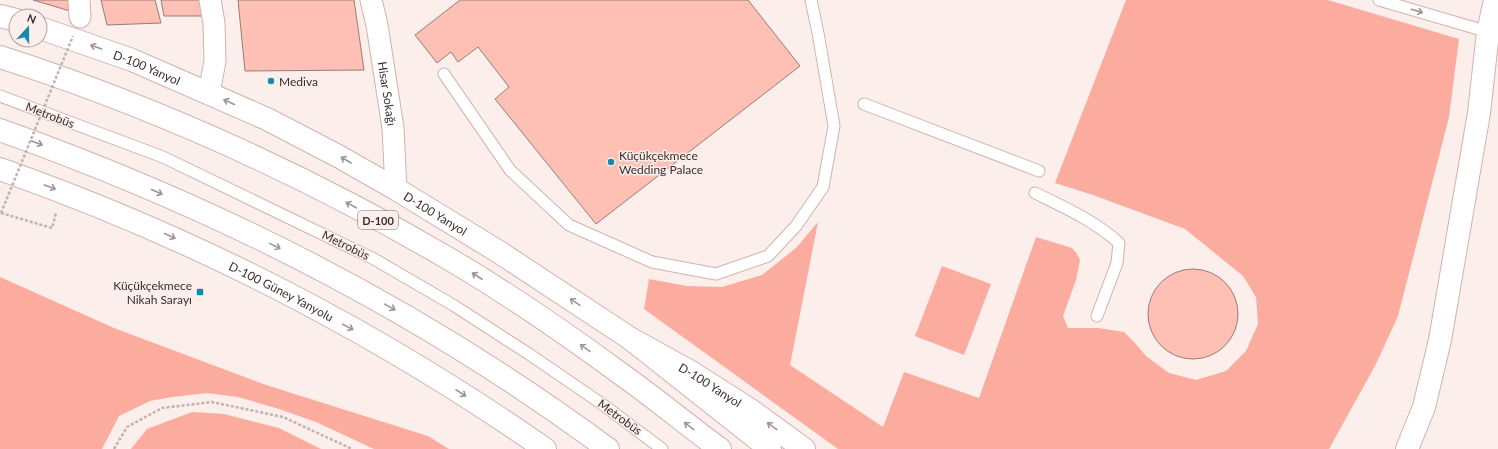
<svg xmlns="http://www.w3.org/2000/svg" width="1498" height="449" font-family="Lato,sans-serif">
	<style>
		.green { fill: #fbac9f }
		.building { fill: #febfb4; stroke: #997c76 }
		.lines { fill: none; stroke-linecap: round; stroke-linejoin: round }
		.service-casing { stroke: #d2b2ad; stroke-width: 13 }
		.minor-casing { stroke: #d2b2ad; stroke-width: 23 }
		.secondary-casing { stroke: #d2b2ad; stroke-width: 24 }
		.primary-casing { stroke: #d2b2ad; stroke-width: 24 }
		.trunk-casing { stroke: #d2b2ad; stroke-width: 24 }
		.path { stroke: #bfb2af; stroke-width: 2.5; stroke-dasharray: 3 2; stroke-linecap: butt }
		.service { stroke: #fff; stroke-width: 11 }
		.minor { stroke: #fff; stroke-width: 21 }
		.secondary { stroke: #fff; stroke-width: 22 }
		.primary { stroke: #fff; stroke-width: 22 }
		.trunk { stroke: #fff; stroke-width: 22 }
		.path-bridge { stroke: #bfb2af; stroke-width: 2.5; stroke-dasharray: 3 2; stroke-linecap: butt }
		.oneway { stroke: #9c9696 }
		.poi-dot { fill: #148aae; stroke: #fbeeeb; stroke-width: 1.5 }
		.labels { text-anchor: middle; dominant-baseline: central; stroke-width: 3; stroke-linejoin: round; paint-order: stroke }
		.shield { fill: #fbeeeb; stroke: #746865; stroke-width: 1 }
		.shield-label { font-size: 11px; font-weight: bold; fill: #3a2e2c }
		.street-label { font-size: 12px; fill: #3a2e2c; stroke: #fbeeeb }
		.poi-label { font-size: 12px; fill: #3a2e2c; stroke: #fbeeeb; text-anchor: start }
	</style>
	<rect width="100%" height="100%" fill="#fbeeeb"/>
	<g class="green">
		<polygon points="1126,0 1328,0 1459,39 1449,117 1398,316 1376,364 1329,449 838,449 644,309 649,279 687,286 722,287 762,275 796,248 818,222 790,365 883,427 904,372 979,398 1036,237 1072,248 1077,254 1080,260 1076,280 1063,316 1068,328 1098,328 1124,332 1133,341 1146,356 1169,373 1196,380 1226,371 1246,351 1258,324 1256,297 1243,276 1185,229 1093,195 1055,183"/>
		<polygon points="942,266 991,284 964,355 915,336"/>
		<polygon points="0,277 114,328 266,385 428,436 449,449 374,449 316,422 279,409 238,397 207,393 172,397 150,401 119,416 102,449 0,449"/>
		<polygon points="192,412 224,414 279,428 321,449 131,449 147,429"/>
	</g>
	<g class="building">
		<polygon points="33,0 69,0 70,11"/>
		<polygon points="101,0 155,0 161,23 107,25"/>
		<polygon points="161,0 207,0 210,16 164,16"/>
		<polygon points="238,0 354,0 364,70 245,71"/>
		<polygon points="460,0 748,0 800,66 596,224 495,99 509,87 478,47 458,62 451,52 437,63 415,35"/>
		<circle cx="1193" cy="314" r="45"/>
	</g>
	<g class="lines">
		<g class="service-casing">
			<g id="service">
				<polyline points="1379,0 1492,33"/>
				<polyline points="444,74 510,170 569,225 652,262 716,274 768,256 796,226 823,187 834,126 818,33 811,0"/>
				<polyline points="0,96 163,157 374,259 453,305 529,354 602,404 662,449"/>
				<polyline points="864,104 1039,171"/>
				<path d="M1035 193C1064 207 1095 221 1119 243L1117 263 1097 316"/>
			</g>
		</g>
		<g class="minor-casing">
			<g id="minor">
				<polyline points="79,0 80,17"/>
				<path id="s1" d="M371 0 377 25 393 128 396 189"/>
				<polyline points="209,93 215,61 214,23 210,0"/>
			</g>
		</g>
		<g class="secondary-casing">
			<polyline id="secondary" points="1407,449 1424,407 1440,340 1479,113 1488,32 1495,0"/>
		</g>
		<g class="primary-casing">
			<g id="primary">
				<polyline points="0,16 16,20"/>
				<path id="s2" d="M40 28 132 60 267 119 338 156 396 189 499 252 631 339 691 372 749 409 804 449"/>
				<path id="s3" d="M0 169C193 237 377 332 545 449"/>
			</g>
		</g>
		<g class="trunk-casing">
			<g id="trunk">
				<path d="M0 57C159 108 312 178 456 263 513 297 568 335 621 374 655 398 687 425 720 449"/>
				<path d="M0 130C217 207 423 312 608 449"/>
				<polyline points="631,339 770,449"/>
			</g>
		</g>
		<g class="path">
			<polyline points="1,213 52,228 56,213"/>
			<polyline points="114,449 127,427 162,408 212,402 283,417 352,449"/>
		</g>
		<use href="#service" class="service"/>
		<use href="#minor" class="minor"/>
		<use href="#secondary" class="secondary"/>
		<use href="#primary" class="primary"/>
		<use href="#trunk" class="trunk"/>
		<polyline class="path-bridge" points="1,213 73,36"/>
	</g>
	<defs><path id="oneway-shaft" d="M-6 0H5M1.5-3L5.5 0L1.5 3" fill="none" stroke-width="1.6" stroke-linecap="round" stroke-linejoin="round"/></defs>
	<g class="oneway">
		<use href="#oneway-shaft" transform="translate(1417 11) rotate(16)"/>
		<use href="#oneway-shaft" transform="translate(96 47) rotate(-160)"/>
		<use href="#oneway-shaft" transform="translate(229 102) rotate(-156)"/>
		<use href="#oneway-shaft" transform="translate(37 143) rotate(20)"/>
		<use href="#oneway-shaft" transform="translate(346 160) rotate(-150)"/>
		<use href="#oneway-shaft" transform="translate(50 187) rotate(20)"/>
		<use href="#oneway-shaft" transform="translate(157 192) rotate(24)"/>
		<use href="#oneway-shaft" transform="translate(351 205) rotate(-152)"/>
		<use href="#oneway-shaft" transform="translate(170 236) rotate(25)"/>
		<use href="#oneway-shaft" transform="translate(275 246) rotate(26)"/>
		<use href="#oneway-shaft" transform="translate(477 276) rotate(-147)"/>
		<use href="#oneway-shaft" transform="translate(575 302) rotate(-146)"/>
		<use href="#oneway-shaft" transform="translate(390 307) rotate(29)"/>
		<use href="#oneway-shaft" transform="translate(348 327) rotate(28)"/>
		<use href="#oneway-shaft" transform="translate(585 348) rotate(-145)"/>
		<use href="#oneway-shaft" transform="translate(461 393) rotate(33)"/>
		<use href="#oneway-shaft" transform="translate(689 426) rotate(-142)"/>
		<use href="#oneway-shaft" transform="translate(772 426) rotate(-144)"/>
	</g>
	<g class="poi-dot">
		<circle cx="271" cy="81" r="4"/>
		<circle cx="611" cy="162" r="4"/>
		<rect x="196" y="288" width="8" height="8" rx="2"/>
	</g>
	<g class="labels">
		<rect class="shield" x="358" y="211" width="40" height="18" rx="3"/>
		<g class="shield-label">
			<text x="378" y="220">D-100</text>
		</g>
		<g class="street-label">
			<text stroke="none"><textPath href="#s2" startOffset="114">D-100 Yanyol</textPath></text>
			<text stroke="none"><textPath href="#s1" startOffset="95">Hisar Sokağı</textPath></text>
			<text transform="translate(50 115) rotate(21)">Metrobüs</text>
			<text stroke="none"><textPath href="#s2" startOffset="438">D-100 Yanyol</textPath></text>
			<text transform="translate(346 245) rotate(26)">Metrobüs</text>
			<text stroke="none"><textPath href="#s3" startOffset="307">D-100 Güney Yanyolu</textPath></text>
			<text stroke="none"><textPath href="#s2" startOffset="762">D-100 Yanyol</textPath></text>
			<text transform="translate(620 417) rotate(36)">Metrobüs</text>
		</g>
		<g class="poi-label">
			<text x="279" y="81">Mediva</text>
			<text x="619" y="155">Küçükçekmece<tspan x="619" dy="14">Wedding Palace</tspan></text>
			<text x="192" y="285" text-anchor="end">Küçükçekmece<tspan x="192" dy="14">Nikah Sarayı</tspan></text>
		</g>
	</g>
	<g transform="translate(28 28) rotate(21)"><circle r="19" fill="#fbeeeb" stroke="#aea19f"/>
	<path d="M0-3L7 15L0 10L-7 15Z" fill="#148aae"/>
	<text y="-6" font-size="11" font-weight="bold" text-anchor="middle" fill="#3a2e2c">N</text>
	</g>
</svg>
